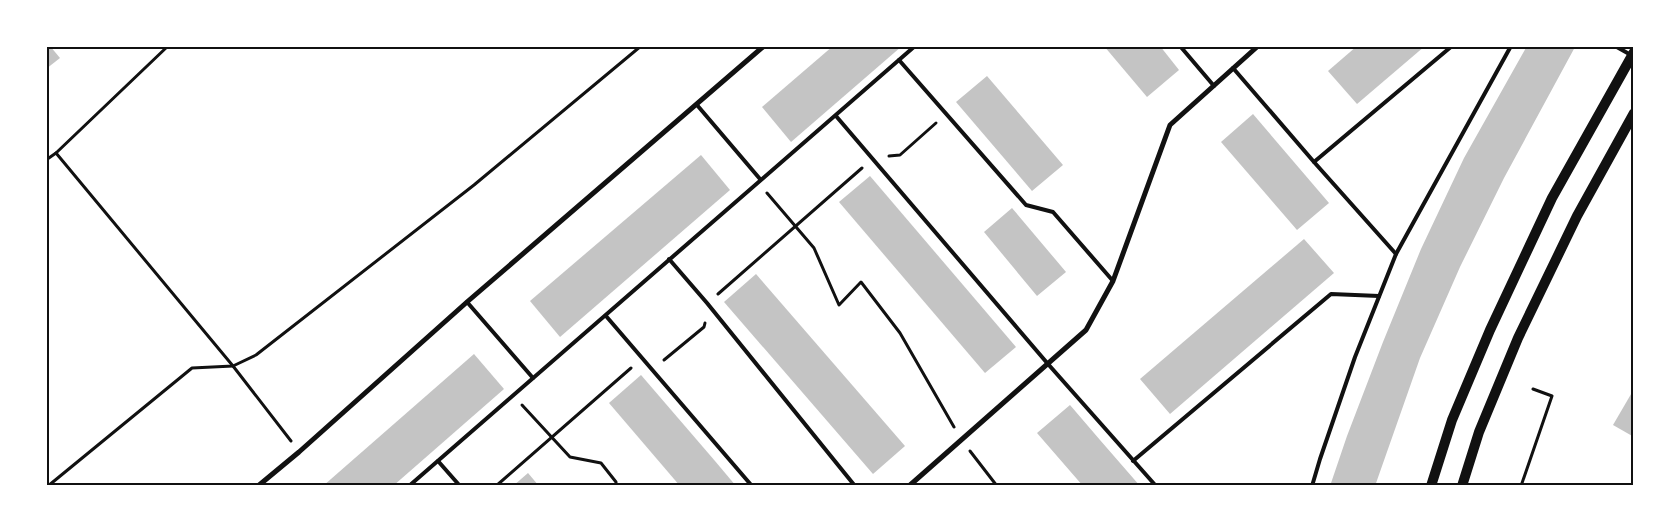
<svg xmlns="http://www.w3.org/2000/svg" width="1680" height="532" font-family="Spectral,serif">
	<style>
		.building { fill: #c4c4c4 }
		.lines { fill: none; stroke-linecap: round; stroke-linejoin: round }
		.path { stroke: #111; stroke-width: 3 }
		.service { stroke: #111; stroke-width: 4 }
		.minor { stroke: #111; stroke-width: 5 }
		.secondary { stroke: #111; stroke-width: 10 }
		.neatline { fill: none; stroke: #111; stroke-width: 2 }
	</style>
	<rect width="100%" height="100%" fill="#fff"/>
	<g class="building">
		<polygon points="46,46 50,46 60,58 46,69"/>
		<polygon points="833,46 902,46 791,142 762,107"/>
		<polygon points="1104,46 1160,46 1179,70 1147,97"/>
		<polygon points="1357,46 1425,46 1357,104 1328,71"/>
		<polygon points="1527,46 1575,47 1504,178 1460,267 1420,358 1375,486 1330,486 1347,436 1383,342 1421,249 1464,158"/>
		<polygon points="987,76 1063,165 1032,191 956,102"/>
		<polygon points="1253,114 1329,203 1297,230 1221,142"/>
		<polygon points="701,155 730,190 560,337 530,301"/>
		<polygon points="870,176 1016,347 985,373 839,202"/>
		<polygon points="1012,208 1066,272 1037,296 984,232"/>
		<polygon points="1304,239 1334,273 1170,414 1140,379"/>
		<polygon points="756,274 905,446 873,474 724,302"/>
		<polygon points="474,354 504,389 393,486 323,486"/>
		<polygon points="641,375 715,461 736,486 680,486 609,403"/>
		<polygon points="1634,389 1634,437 1613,425"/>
		<polygon points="1070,405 1100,440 1140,486 1083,486 1037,433"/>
		<polygon points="528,473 539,486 513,486"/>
	</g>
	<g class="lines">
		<g class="path">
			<polyline points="56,153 233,366 291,441"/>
			<polyline points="889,156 900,155 936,123"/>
			<polyline points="46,160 56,153 168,46"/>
			<polyline points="767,193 814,248 839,305 861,282 900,333 954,427"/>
			<polyline points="718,294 862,168"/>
			<polyline points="664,360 704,327 705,323"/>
			<polyline points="522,405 570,457 601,463 616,482 616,486"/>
			<polyline points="970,451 997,486"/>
			<polyline points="48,486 192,368 233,366 256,355 474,185 641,46"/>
			<polyline points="496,486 631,368"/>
			<polyline points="1521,486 1552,396 1533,389"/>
		</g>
		<g class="service">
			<polyline points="1180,46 1214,86"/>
			<polyline points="1615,46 1631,55"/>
			<polyline points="899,60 1026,205 1053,212 1113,281"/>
			<polyline points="1233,68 1314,162 1396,254"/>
			<polyline points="697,105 760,179"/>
			<polyline points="836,116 1048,364 1156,486"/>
			<polyline points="1314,162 1452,46"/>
			<polyline points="669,259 707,303 855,486"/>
			<polyline points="467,302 533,378"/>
			<polyline points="606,316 752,486"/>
			<polyline points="438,461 460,486"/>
			<polyline points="1133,461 1331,294 1379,296"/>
			<polyline points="409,486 915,46"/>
			<polyline points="1312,486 1320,459 1355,357 1396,254 1511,46"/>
		</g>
		<g class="minor">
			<polyline points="258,486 299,452 467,302 764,46"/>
			<polyline points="909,486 1086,330 1113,281 1170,125 1258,46"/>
		</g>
		<g class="secondary">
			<polyline points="1431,486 1452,420 1490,330 1552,198 1634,52"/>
			<polyline points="1462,486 1479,432 1518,338 1577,216 1634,113"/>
		</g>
	</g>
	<rect width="1680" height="532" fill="none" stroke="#ffffff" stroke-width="95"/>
	<rect x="48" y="48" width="1584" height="436" class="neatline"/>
</svg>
